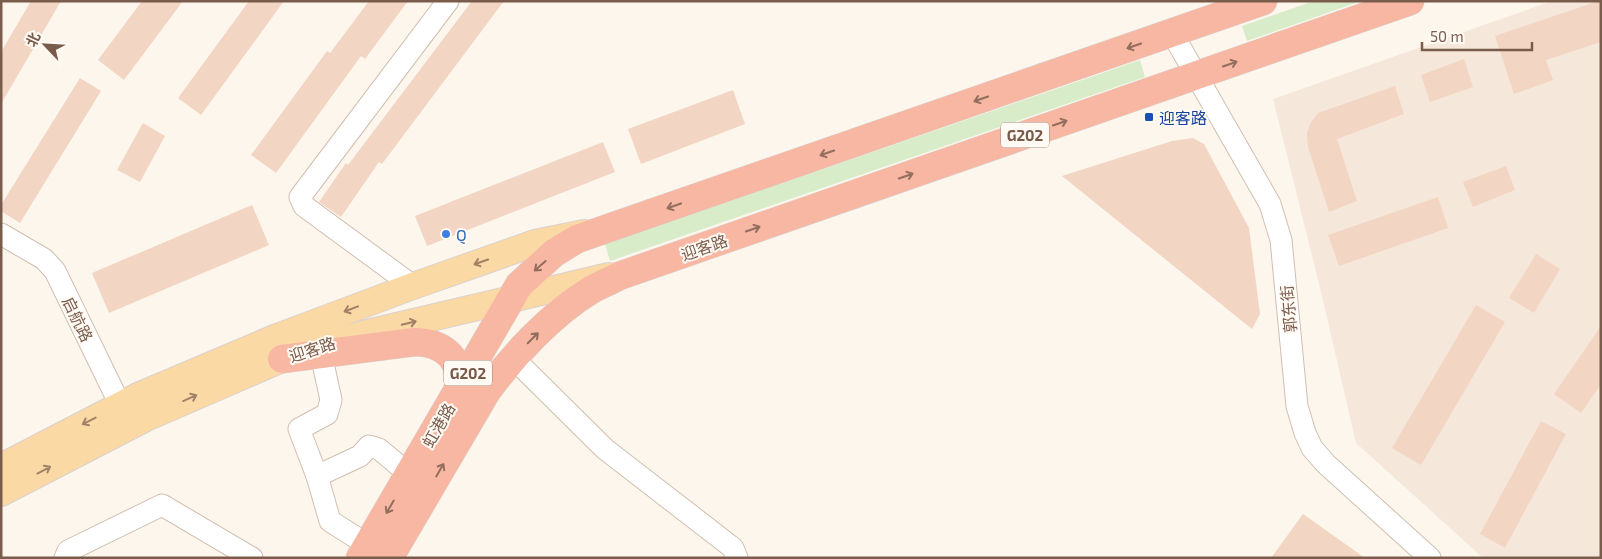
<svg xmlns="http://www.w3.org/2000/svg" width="1602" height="559" font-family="'Exo 2','Noto Sans SC',sans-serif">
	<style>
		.residential { fill: #f5e8da }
		.green { fill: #d8ecc9 }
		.building { fill: #f3d5c3 }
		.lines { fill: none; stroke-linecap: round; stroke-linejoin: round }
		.minor-casing { stroke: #d1beb0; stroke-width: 23 }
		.major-casing { stroke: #dad1cd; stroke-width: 28 }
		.highway-casing { stroke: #dad1cd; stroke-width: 29 }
		.minor { stroke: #fff; stroke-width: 21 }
		.major { stroke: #fbd9a5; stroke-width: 26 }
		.highway { stroke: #f7b7a3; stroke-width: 28 }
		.oneway { stroke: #936e5e }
		.oneway2 { stroke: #a18267 }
		.transit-dot { fill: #1a4fb4; stroke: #fffaf3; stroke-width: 2 }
		.shop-dot { fill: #3f7fe0; stroke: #fffaf3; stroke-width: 2 }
		.labels { text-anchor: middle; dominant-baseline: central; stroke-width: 4; stroke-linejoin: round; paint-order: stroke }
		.shield { fill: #fffaf3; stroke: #a28b7f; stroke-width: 1 }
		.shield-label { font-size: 15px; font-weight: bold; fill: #7a5c4d }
		.transit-label { font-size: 16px; fill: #164399; stroke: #fffaf3; text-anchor: start }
		.shop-label { font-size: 16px; fill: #366cbe; stroke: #fffaf3; text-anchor: start }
		.street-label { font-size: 16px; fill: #7a5c4d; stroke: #fffaf3 }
	</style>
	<rect width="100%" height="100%" fill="#fdf6ec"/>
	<polygon class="residential" points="1552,1 1601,1 1601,558 1483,558 1356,443 1321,292 1273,99"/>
	<g class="green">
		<polygon points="1314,1 1361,1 1247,41 1242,26"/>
		<polygon points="1140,60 1145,77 610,261 605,244"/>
	</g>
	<g class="building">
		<polygon points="31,1 61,1 1,104 1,52"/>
		<polygon points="142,1 183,1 124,80 98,60"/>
		<polygon points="249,1 284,1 201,115 178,98"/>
		<polygon points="369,1 408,1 365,59 361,56 276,173 251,155 327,51 330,53"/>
		<polygon points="472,1 504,1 382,164 379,162 341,217 319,202 346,163 348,165"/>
		<polygon points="1598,1 1601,1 1601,42 1546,60 1553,80 1514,94 1495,36"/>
		<polygon points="1464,59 1473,87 1430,102 1421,75"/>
		<polygon points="80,78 101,91 20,223 1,211 1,205"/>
		<polygon points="1395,86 1404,114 1337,139 1357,201 1329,212 1308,147 1307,133 1311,122 1318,113"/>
		<polygon points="733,90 745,124 641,164 628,129"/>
		<polygon points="143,123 165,136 140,182 117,170"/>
		<polygon points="1193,138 1204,144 1249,228 1260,314 1252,329 1062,176 1172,141"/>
		<polygon points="603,142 615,172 427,246 415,216"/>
		<polygon points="1506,166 1515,190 1473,207 1463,182"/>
		<polygon points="1438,197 1448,228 1339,266 1328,235"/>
		<polygon points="252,205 269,245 109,313 92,273"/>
		<polygon points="1536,254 1560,269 1534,313 1509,298"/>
		<polygon points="1476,305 1505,322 1421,465 1392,448"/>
		<polygon points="1601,326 1601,384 1581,413 1554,394"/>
		<polygon points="1541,421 1566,434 1505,548 1480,534"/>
		<polygon points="1303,514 1365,558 1271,558"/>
	</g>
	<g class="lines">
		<g class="minor-casing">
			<g id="minor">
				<polyline points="1172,33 1270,204 1281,240 1297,406 1305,433 1312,448 1326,464 1430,558"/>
				<polyline points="1,234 44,259 55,271 127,419"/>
				<polyline points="413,286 304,206 300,197 448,1"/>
				<polyline points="321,354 331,400 327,414 299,429 317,476 330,521 368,545"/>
				<polyline points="513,358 605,449 733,548 737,558"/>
				<polyline points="317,476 360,456 369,446 379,449 409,474"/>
				<polyline points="65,558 68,551 162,505 252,558"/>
			</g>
		</g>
		<g class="major-casing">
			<g id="major">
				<polyline points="1,467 138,396 277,337 413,286 535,243 584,233"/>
				<polyline points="1,493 146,418 282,359 320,346 363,334 609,276"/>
			</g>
		</g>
		<g class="highway-casing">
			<g id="highway">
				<path d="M282 359 414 342C445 342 466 362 457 393"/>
				<polyline points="360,558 519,285 554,253 577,239 1263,1"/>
				<path d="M389 558 487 391C514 354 552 314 591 290 600 285 610 281 619 276L1410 1"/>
			</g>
		</g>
		<use href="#minor" class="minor"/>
		<use href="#major" class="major"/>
		<use href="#highway" class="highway"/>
	</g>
	<defs><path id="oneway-shaft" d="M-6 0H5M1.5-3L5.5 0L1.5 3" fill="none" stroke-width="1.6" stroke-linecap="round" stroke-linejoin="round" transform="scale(1.25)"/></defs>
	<g class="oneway">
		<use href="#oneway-shaft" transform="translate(1134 46) rotate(161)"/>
		<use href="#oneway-shaft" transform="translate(1230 64) rotate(-19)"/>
		<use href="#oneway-shaft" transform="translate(981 99) rotate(161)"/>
		<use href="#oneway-shaft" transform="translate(1060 123) rotate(-19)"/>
		<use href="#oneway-shaft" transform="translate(827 153) rotate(161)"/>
		<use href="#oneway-shaft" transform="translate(906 176) rotate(-19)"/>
		<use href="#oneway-shaft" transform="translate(674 206) rotate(161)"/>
		<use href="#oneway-shaft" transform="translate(753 229) rotate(-19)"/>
		<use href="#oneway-shaft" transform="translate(540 266) rotate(139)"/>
		<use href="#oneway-shaft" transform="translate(533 338) rotate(-45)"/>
		<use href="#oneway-shaft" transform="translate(440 470) rotate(-60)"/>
		<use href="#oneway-shaft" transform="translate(390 507) rotate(120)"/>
	</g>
	<g class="oneway2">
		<use href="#oneway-shaft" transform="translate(481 262) rotate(161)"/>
		<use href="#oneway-shaft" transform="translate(351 309) rotate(159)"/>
		<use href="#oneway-shaft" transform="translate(409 323) rotate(-13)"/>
		<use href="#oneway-shaft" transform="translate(190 398) rotate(-24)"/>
		<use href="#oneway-shaft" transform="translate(89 421) rotate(153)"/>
		<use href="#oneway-shaft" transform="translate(44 470) rotate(-28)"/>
	</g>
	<rect class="transit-dot" x="1144" y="112" width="10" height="10" rx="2.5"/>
	<circle class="shop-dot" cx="446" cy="234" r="5"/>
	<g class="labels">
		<g class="shield">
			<rect x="1001" y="122.5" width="48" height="25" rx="4"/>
			<rect x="444" y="360.5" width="48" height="25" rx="4"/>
		</g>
		<g class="shield-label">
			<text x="1025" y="135">G202</text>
			<text x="468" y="373">G202</text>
		</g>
		<g class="transit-label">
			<text x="1159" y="117">迎客路</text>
		</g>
		<g class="shop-label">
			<text x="456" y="234">Q</text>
		</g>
		<g class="street-label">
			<text transform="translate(704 247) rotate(-19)">迎客路</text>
			<text transform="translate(1288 309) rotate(-95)">郭东街</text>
			<text transform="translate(78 319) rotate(64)">启航路</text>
			<text transform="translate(312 349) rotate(-18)">迎客路</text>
			<text transform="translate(438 425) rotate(-60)">虹港路</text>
		</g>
	</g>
	<rect width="1602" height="559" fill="none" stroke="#7a5c4d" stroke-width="5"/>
	<g transform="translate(45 45) rotate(295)" stroke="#fffaf3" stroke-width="4" paint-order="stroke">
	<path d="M0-4L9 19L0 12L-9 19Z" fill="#7a5c4d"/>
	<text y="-8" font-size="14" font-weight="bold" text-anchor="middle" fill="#7a5c4d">北</text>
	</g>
	<path d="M1422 42v8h110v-8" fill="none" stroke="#7a5c4d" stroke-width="2.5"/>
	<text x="1430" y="42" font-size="15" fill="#7a5c4d" stroke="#fffaf3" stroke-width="4" paint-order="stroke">50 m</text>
</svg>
